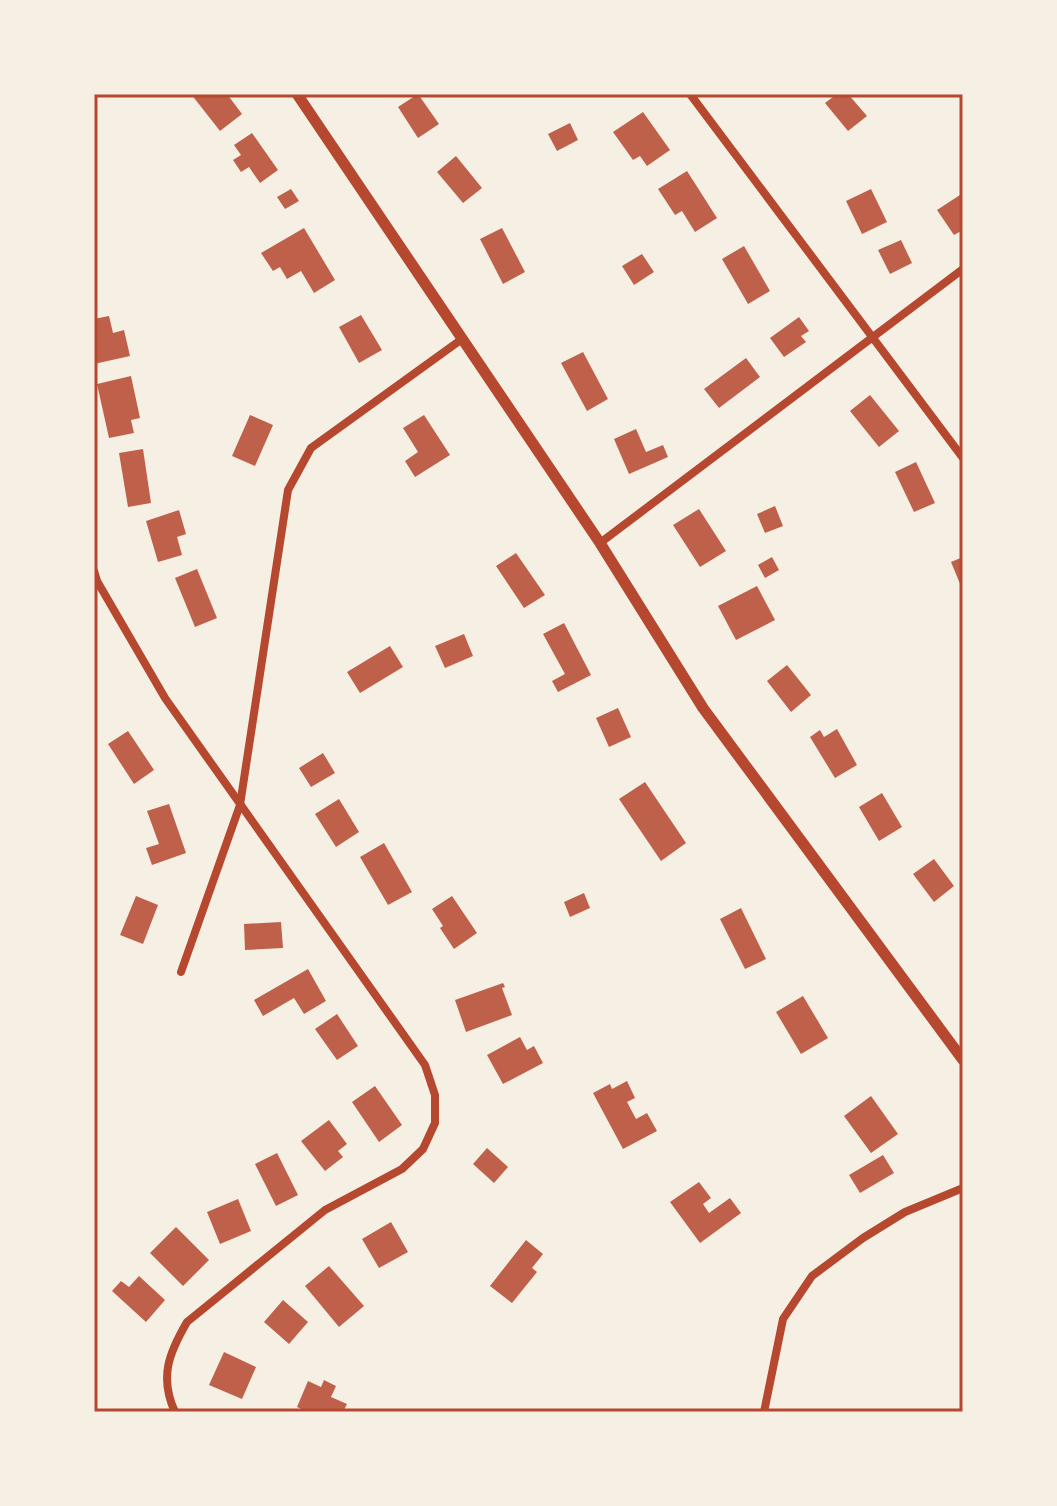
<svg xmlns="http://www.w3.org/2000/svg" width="1057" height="1506" font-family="'IBM Plex Sans',sans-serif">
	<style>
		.building { fill: #bf614a }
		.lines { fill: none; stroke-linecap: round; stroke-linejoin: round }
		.minor { stroke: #b5482f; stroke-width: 8 }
		.tertiary { stroke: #b5482f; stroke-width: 11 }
		.neatline { fill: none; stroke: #b5482f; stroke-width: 3 }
	</style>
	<rect width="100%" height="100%" fill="#f6efe4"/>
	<g class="building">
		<polygon points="191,94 227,94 242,114 220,131"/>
		<polygon points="418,94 439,124 418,138 398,107"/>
		<polygon points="837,94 848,94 867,116 848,131 825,103"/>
		<polygon points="643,112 670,150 647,166 640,156 633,160 613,132"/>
		<polygon points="570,123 578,140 557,151 548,134"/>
		<polygon points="252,133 278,170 260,183 249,167 241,172 233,160 241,155 234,145"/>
		<polygon points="456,156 482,188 463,203 437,172"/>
		<polygon points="687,171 717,218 695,232 682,211 675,215 658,189"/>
		<polygon points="291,189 299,201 285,209 277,197"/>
		<polygon points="871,189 887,222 862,234 846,201"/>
		<polygon points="963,193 963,230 954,235 937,210"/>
		<polygon points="304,228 335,280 314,293 301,271 287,279 280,267 273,271 261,253"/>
		<polygon points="502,228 525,272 503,284 480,239"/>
		<polygon points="901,240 912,263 890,274 878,250"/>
		<polygon points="744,246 770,291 748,304 722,259"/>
		<polygon points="642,254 654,272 634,285 622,266"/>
		<polygon points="361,315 382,350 359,363 339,327"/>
		<polygon points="109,316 113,333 124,330 130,356 94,364 94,319"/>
		<polygon points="799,317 809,331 801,336 806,342 784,357 770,338"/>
		<polygon points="583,352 608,399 587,411 561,363"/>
		<polygon points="746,358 760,377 719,408 704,389"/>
		<polygon points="131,376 140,418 131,420 134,433 109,438 97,384"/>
		<polygon points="870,395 899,431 879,447 850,411"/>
		<polygon points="250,415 273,425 255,466 232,456"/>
		<polygon points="424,415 450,455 415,477 405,461 418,452 403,428"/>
		<polygon points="636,429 646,452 663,445 668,457 629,474 614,439"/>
		<polygon points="143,449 151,503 128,507 119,453"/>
		<polygon points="916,462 935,503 914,512 895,472"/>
		<polygon points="775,506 783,526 765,533 757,514"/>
		<polygon points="699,509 726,551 700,567 673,525"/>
		<polygon points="179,510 186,534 177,537 182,555 158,562 146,521"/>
		<polygon points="516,553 545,595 524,608 496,566"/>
		<polygon points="772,557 779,570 765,578 758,565"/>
		<polygon points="963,557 963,591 951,562"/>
		<polygon points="197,569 217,618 195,627 175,578"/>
		<polygon points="757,586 775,620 736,640 718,606"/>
		<polygon points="564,623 591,675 558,692 552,681 565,674 543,634"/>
		<polygon points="464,634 473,656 445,668 435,646"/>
		<polygon points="390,646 403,667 360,693 347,672"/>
		<polygon points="787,665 811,695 791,712 767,681"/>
		<polygon points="618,708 631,737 609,747 596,718"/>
		<polygon points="837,729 857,765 835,778 810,737 820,730 824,737"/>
		<polygon points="128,731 154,770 134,784 108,744"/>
		<polygon points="323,753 335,773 311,787 299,768"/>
		<polygon points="645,782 686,843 661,861 619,799"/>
		<polygon points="882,793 902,827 879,841 859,807"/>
		<polygon points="339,799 359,832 336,847 315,814"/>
		<polygon points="169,804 186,853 152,865 146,848 159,844 147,811"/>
		<polygon points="384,843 412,892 388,905 360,857"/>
		<polygon points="934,859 954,886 934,902 913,874"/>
		<polygon points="584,893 590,908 570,917 564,902"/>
		<polygon points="136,896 158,905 143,944 120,935"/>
		<polygon points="452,896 477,933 454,949 440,928 443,926 432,909"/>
		<polygon points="741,908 766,959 745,969 720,919"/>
		<polygon points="281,922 283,948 245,950 244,924"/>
		<polygon points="308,969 326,1001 304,1014 294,998 263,1016 254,1000"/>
		<polygon points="503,983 505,987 502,988 512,1015 466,1032 455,1000"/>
		<polygon points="803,996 828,1038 801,1054 776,1012"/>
		<polygon points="337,1014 358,1046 337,1060 315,1029"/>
		<polygon points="520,1037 527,1050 534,1046 543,1063 503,1084 487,1055"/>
		<polygon points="627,1081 635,1098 627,1102 636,1119 647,1113 657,1131 623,1149 593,1093 610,1084 612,1089"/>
		<polygon points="375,1086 402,1125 379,1142 352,1102"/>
		<polygon points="871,1096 898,1134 871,1153 844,1116"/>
		<polygon points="329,1120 347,1144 338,1151 343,1157 325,1171 301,1141"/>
		<polygon points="487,1148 508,1167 494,1183 473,1164"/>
		<polygon points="277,1153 298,1195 276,1206 255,1164"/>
		<polygon points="883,1155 894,1173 860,1193 849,1175"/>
		<polygon points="699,1182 711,1198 703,1204 709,1213 730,1198 741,1213 700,1243 670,1202"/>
		<polygon points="238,1199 251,1231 220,1244 207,1212"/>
		<polygon points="391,1222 408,1252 379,1268 362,1239"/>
		<polygon points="176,1227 209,1260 183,1286 150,1253"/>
		<polygon points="526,1240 543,1254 532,1268 537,1272 512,1303 490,1286"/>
		<polygon points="329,1266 364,1306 339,1327 305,1286"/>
		<polygon points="139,1276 165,1300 146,1322 112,1291 121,1281 129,1287"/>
		<polygon points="283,1300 308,1322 289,1344 264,1322"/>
		<polygon points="224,1352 256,1367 242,1399 209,1385"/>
		<polygon points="324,1380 336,1386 331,1397 347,1404 343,1412 308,1412 297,1407 308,1381 321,1387"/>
	</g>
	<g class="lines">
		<g class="minor">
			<polyline points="690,94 963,458"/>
			<polyline points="600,543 963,269"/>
			<path d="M94 571 97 581 165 698 425 1065 435 1095V1123L423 1149 402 1169 325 1210 187 1322C169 1353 159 1377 175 1412"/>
			<polyline points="181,972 240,805 288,490 311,448 462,339"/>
			<polyline points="764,1412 783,1319 812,1276 863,1238 905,1212 963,1188"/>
		</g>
		<polyline class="tertiary" points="297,94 600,543 703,708 963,1060"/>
	</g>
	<rect width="1057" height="1506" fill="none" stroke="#f6efe4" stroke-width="192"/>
	<rect x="96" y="96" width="865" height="1314" class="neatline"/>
</svg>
